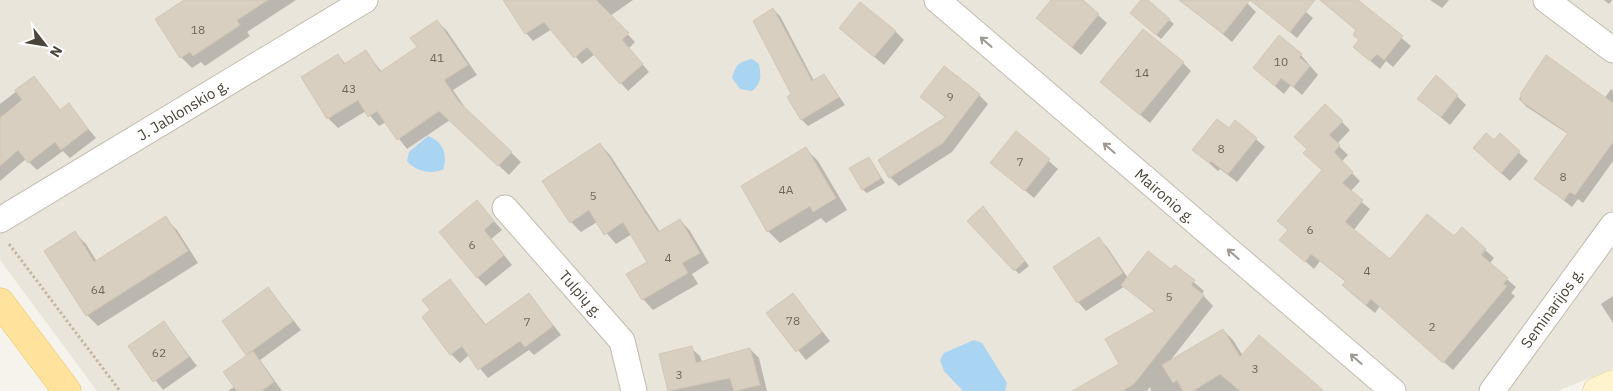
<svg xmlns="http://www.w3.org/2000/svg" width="1613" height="391" font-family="'IBM Plex Sans',sans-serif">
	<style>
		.residential { fill: #eae5da }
		.water { fill: #a9d4f2 }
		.shadow { fill: #0003 }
		.building { fill: #d8cfc1; stroke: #d3c7b4 }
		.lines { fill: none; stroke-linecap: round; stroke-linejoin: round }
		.minor-casing { stroke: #c2bbae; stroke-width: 27 }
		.secondary-casing { stroke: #d6c79b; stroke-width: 29 }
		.primary-casing { stroke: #e6c16a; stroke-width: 29 }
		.path { stroke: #c4b79f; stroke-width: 3; stroke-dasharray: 2.5 2.5; stroke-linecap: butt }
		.minor { stroke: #fff; stroke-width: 25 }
		.secondary { stroke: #fff3cd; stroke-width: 28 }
		.primary { stroke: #ffe39c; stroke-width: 28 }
		.oneway { stroke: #9c9892 }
		.labels { text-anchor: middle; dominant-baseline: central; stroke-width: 4; stroke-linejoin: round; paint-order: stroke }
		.number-label { font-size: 12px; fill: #6e675b }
		.street-label { font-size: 15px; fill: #4b4439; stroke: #fff }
	</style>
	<rect width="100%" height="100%" fill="#f6f3ec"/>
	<polygon class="residential" points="0,0 1613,0 1613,368 1558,391 97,391 0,260"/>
	<g class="water">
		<path d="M752 59 759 64C761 76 762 83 752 91L740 89 732 78C735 66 739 61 752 59Z"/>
		<path d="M428 136C443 142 448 154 443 170 429 174 417 172 407 161L409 152Z"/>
		<polygon points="974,340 982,343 1007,383 1005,391 963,391 944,371 940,360 944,353"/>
	</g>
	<g class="shadow">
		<polygon points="186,0 296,0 247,32 250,36 205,66 201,62 192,68 181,57"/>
		<polygon points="514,0 633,0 610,16 635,42 629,48 649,72 628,91 595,54 582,64 552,29 533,41 526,33"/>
		<polygon points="1053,0 1081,0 1107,23 1081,55 1046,26"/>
		<polygon points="1142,0 1146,0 1174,24 1161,39 1136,17"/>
		<polygon points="1202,0 1244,0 1256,12 1232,42 1194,10"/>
		<polygon points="1251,0 1292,0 1313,18 1297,38"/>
		<polygon points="1320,0 1356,0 1411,46 1393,67 1386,61 1380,69 1354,47 1360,40 1357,31"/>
		<polygon points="1430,0 1449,0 1442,8"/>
		<polygon points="1604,0 1612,0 1609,4"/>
		<polygon points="773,9 780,16 814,81 824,75 845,105 808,126 802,120 792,95"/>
		<polygon points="437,21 447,31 477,75 453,90 468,112 521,162 509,175 450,120 407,149 386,122 379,126 366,111 338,128 328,118 338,56 346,64 366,52 382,72 419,48"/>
		<polygon points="840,28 895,31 904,40 884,65"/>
		<polygon points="1301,55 1318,75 1302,95 1291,85 1284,94 1263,76"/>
		<polygon points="1546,57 1604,99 1611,89 1613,91 1613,161 1583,203 1578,199 1572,207 1536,179 1568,134 1527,107 1519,99"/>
		<polygon points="1183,63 1191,71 1150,123 1101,82"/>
		<polygon points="34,78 61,111 68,105 96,138 70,158 63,151 37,170 26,159 0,181 0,104"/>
		<polygon points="979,95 988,104 952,152 899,186 890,177 946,118 922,97"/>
		<polygon points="1457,96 1466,105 1450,125 1419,99"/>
		<polygon points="1236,122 1265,147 1237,182 1220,169 1218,171 1194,150 1229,130"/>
		<polygon points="1342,122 1350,130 1337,144 1348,155 1341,162 1360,181 1350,192 1370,209 1353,231 1391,261 1455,238 1462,229 1494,258 1489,264 1516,287 1511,293 1515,296 1453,370 1380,306 1375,313 1352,294 1344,285 1346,282 1320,261 1314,269 1281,240 1289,231 1323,170 1305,153"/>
		<polygon points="1016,133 1058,169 1034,198 1001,171"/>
		<polygon points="1500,135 1528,161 1510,181 1483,157"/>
		<polygon points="600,144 610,155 660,232 680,220 690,231 709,263 692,274 698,284 653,310 643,299 649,263 632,234 616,244 597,222 581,232 571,222"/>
		<polygon points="806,149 818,161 847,210 826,223 821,218 780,243 768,231 742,187"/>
		<polygon points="869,158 885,183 867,193 862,189"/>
		<polygon points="477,202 502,230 491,239 512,265 486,286 477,277"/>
		<polygon points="987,212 1029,266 1019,274 969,221"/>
		<polygon points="165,218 177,230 198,263 98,326 87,315 75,233 86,244 97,262"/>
		<polygon points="1098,239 1107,247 1128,278 1171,271 1175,266 1204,291 1202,294 1213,306 1170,361 1223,330 1233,340 1243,356 1322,391 1151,391 1150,387 1147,391 1093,391 1121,364 1155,312 1125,286 1086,311 1078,302"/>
		<polygon points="450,280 487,326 529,294 561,335 534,355 529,350 488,378 469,355 460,363 451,354 432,311"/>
		<polygon points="268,288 301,330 260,360 282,391 228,391 235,386 249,356 247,354"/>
		<polygon points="793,294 830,341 806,360 768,313"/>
		<polygon points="1613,296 1613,323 1601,304"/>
		<polygon points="164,323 197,366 163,390 129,346"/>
		<polygon points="691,348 700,356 702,362 750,349 759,358 767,391 668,391 660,355"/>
	</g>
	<g class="building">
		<polygon points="184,0 268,0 237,20 240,25 213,43 193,56 190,52 180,58 155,19"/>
		<polygon points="503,0 596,0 629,33 622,40 643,64 620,84 587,47 574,58 544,22 525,34"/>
		<polygon points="1051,0 1083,0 1099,14 1072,47 1036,18"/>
		<polygon points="1141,0 1148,0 1170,19 1156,35 1130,13"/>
		<polygon points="1179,0 1250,0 1223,34"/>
		<polygon points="1250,0 1315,0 1290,32"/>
		<polygon points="1320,0 1358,0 1403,36 1384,60 1377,54 1370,61 1353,47 1359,40 1353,35 1356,30"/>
		<polygon points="860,2 896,31 874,57 839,28"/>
		<polygon points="773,8 812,81 824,74 839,97 801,120 787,97 791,94 753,21"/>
		<polygon points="437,20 468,65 444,80 459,102 512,152 498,166 439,111 397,140 377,111 368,117 358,100 327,119 301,77 338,54 344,64 366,50 380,72 417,47 410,38"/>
		<polygon points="1143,29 1184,62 1140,115 1100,82"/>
		<polygon points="1279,35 1302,54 1299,57 1310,66 1293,87 1281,78 1275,86 1253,68"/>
		<polygon points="1546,55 1613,103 1613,142 1575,195 1570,192 1564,200 1534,179 1568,133 1521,101 1521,93"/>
		<polygon points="944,66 980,94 943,143 889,178 878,160 946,117 920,97"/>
		<polygon points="1436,75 1458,95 1441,117 1417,99"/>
		<polygon points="34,76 60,110 69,103 88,129 61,150 55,142 28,163 18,150 0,166 0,118 22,100 15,90"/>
		<polygon points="1325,104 1343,121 1329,135 1340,145 1334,152 1353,172 1342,183 1363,200 1345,222 1390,259 1427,214 1454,236 1462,227 1486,249 1481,255 1508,278 1503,284 1507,286 1443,363 1371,299 1366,305 1342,285 1346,281 1311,254 1305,262 1279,240 1288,230 1277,221 1322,170 1303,153 1307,149 1294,137"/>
		<polygon points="1217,119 1229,128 1235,120 1257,138 1228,174 1211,161 1209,163 1192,150"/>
		<polygon points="1016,131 1050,159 1025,191 990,163"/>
		<polygon points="1486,133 1494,140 1500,133 1520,151 1501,173 1473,148"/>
		<polygon points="600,143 658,232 680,219 700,253 682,263 688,273 642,300 626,274 647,262 623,222 604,235 589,210 570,223 542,181"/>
		<polygon points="806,147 836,198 813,212 810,206 767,232 741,186"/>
		<polygon points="869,157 881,178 862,190 849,168"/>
		<polygon points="477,200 494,221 484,230 504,255 477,278 439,232"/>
		<polygon points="983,206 1025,261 1014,271 967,221"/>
		<polygon points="166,216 188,251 86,316 44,251 75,231 94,262"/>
		<polygon points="1099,237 1123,273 1077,303 1053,267"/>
		<polygon points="1148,251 1171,269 1175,265 1195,280 1191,285 1204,295 1134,384 1122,391 1072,391 1119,364 1105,339 1155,311 1121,285"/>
		<polygon points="450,279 485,325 529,293 553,326 525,347 520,341 478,370 462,346 450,355 422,317 430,310 422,300"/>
		<polygon points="268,287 293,321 246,355 222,321"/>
		<polygon points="793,293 822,332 796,352 766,313"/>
		<polygon points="164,321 189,357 153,382 128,346"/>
		<polygon points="1223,329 1240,357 1259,335 1324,391 1240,391 1220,374 1193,391 1183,391 1177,380 1173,383 1162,365"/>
		<polygon points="692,346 696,363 750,348 760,385 734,391 730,378 668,391 659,354"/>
		<polygon points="253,351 274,382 261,391 237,391 223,372"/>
	</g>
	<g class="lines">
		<g class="minor-casing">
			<g id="minor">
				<polyline points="937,0 1393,391"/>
				<polyline points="1546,0 1613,50"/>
				<polyline points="505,208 622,341 634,391"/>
				<polyline points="0,220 365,0"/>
				<polyline points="1492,391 1613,225"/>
			</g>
		</g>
		<g class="secondary-casing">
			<polyline id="secondary" points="1597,391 1613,384"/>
		</g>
		<g class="primary-casing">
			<polyline id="primary" points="0,302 67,391"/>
		</g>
		<polyline class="path" points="9,244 120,391"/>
		<use href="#minor" class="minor"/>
		<use href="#secondary" class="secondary"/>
		<use href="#primary" class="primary"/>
	</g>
	<defs><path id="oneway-shaft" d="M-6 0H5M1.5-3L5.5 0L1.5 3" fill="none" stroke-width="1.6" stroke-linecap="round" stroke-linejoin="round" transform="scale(1.25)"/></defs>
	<g class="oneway">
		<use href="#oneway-shaft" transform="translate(986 42) rotate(-139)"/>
		<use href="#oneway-shaft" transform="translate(1109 148) rotate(-139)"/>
		<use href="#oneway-shaft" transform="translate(1233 254) rotate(-139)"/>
		<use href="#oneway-shaft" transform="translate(1356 359) rotate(-139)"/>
	</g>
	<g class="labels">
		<g class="number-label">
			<text x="198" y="29">18</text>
			<text x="437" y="57">41</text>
			<text x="1281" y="61">10</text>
			<text x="1142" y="72">14</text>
			<text x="349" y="88">43</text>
			<text x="950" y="96">9</text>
			<text x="1221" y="148">8</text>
			<text x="1020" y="161">7</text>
			<text x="1563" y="176">8</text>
			<text x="786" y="189">4A</text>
			<text x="593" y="195">5</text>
			<text x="1310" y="229">6</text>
			<text x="472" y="244">6</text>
			<text x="668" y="257">4</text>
			<text x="1367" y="270">4</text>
			<text x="98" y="289">64</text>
			<text x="1169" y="296">5</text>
			<text x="793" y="320">78</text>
			<text x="527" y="321">7</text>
			<text x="1432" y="326">2</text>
			<text x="159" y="352">62</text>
			<text x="1255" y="368">3</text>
			<text x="679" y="374">3</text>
		</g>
		<g class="street-label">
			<text transform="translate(183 110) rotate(-31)">J. Jablonskio g.</text>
			<text transform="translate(1165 196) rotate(41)">Maironio g.</text>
			<text transform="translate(581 294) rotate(49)">Tulpių g.</text>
			<text transform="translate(1552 308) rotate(-54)">Seminarijos g.</text>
		</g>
	</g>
	<g transform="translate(45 45) rotate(121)" stroke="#ffffff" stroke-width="4" paint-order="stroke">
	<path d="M0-4L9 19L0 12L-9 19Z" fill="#4b4439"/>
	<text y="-8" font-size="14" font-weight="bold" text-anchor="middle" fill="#4b4439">N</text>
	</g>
</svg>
